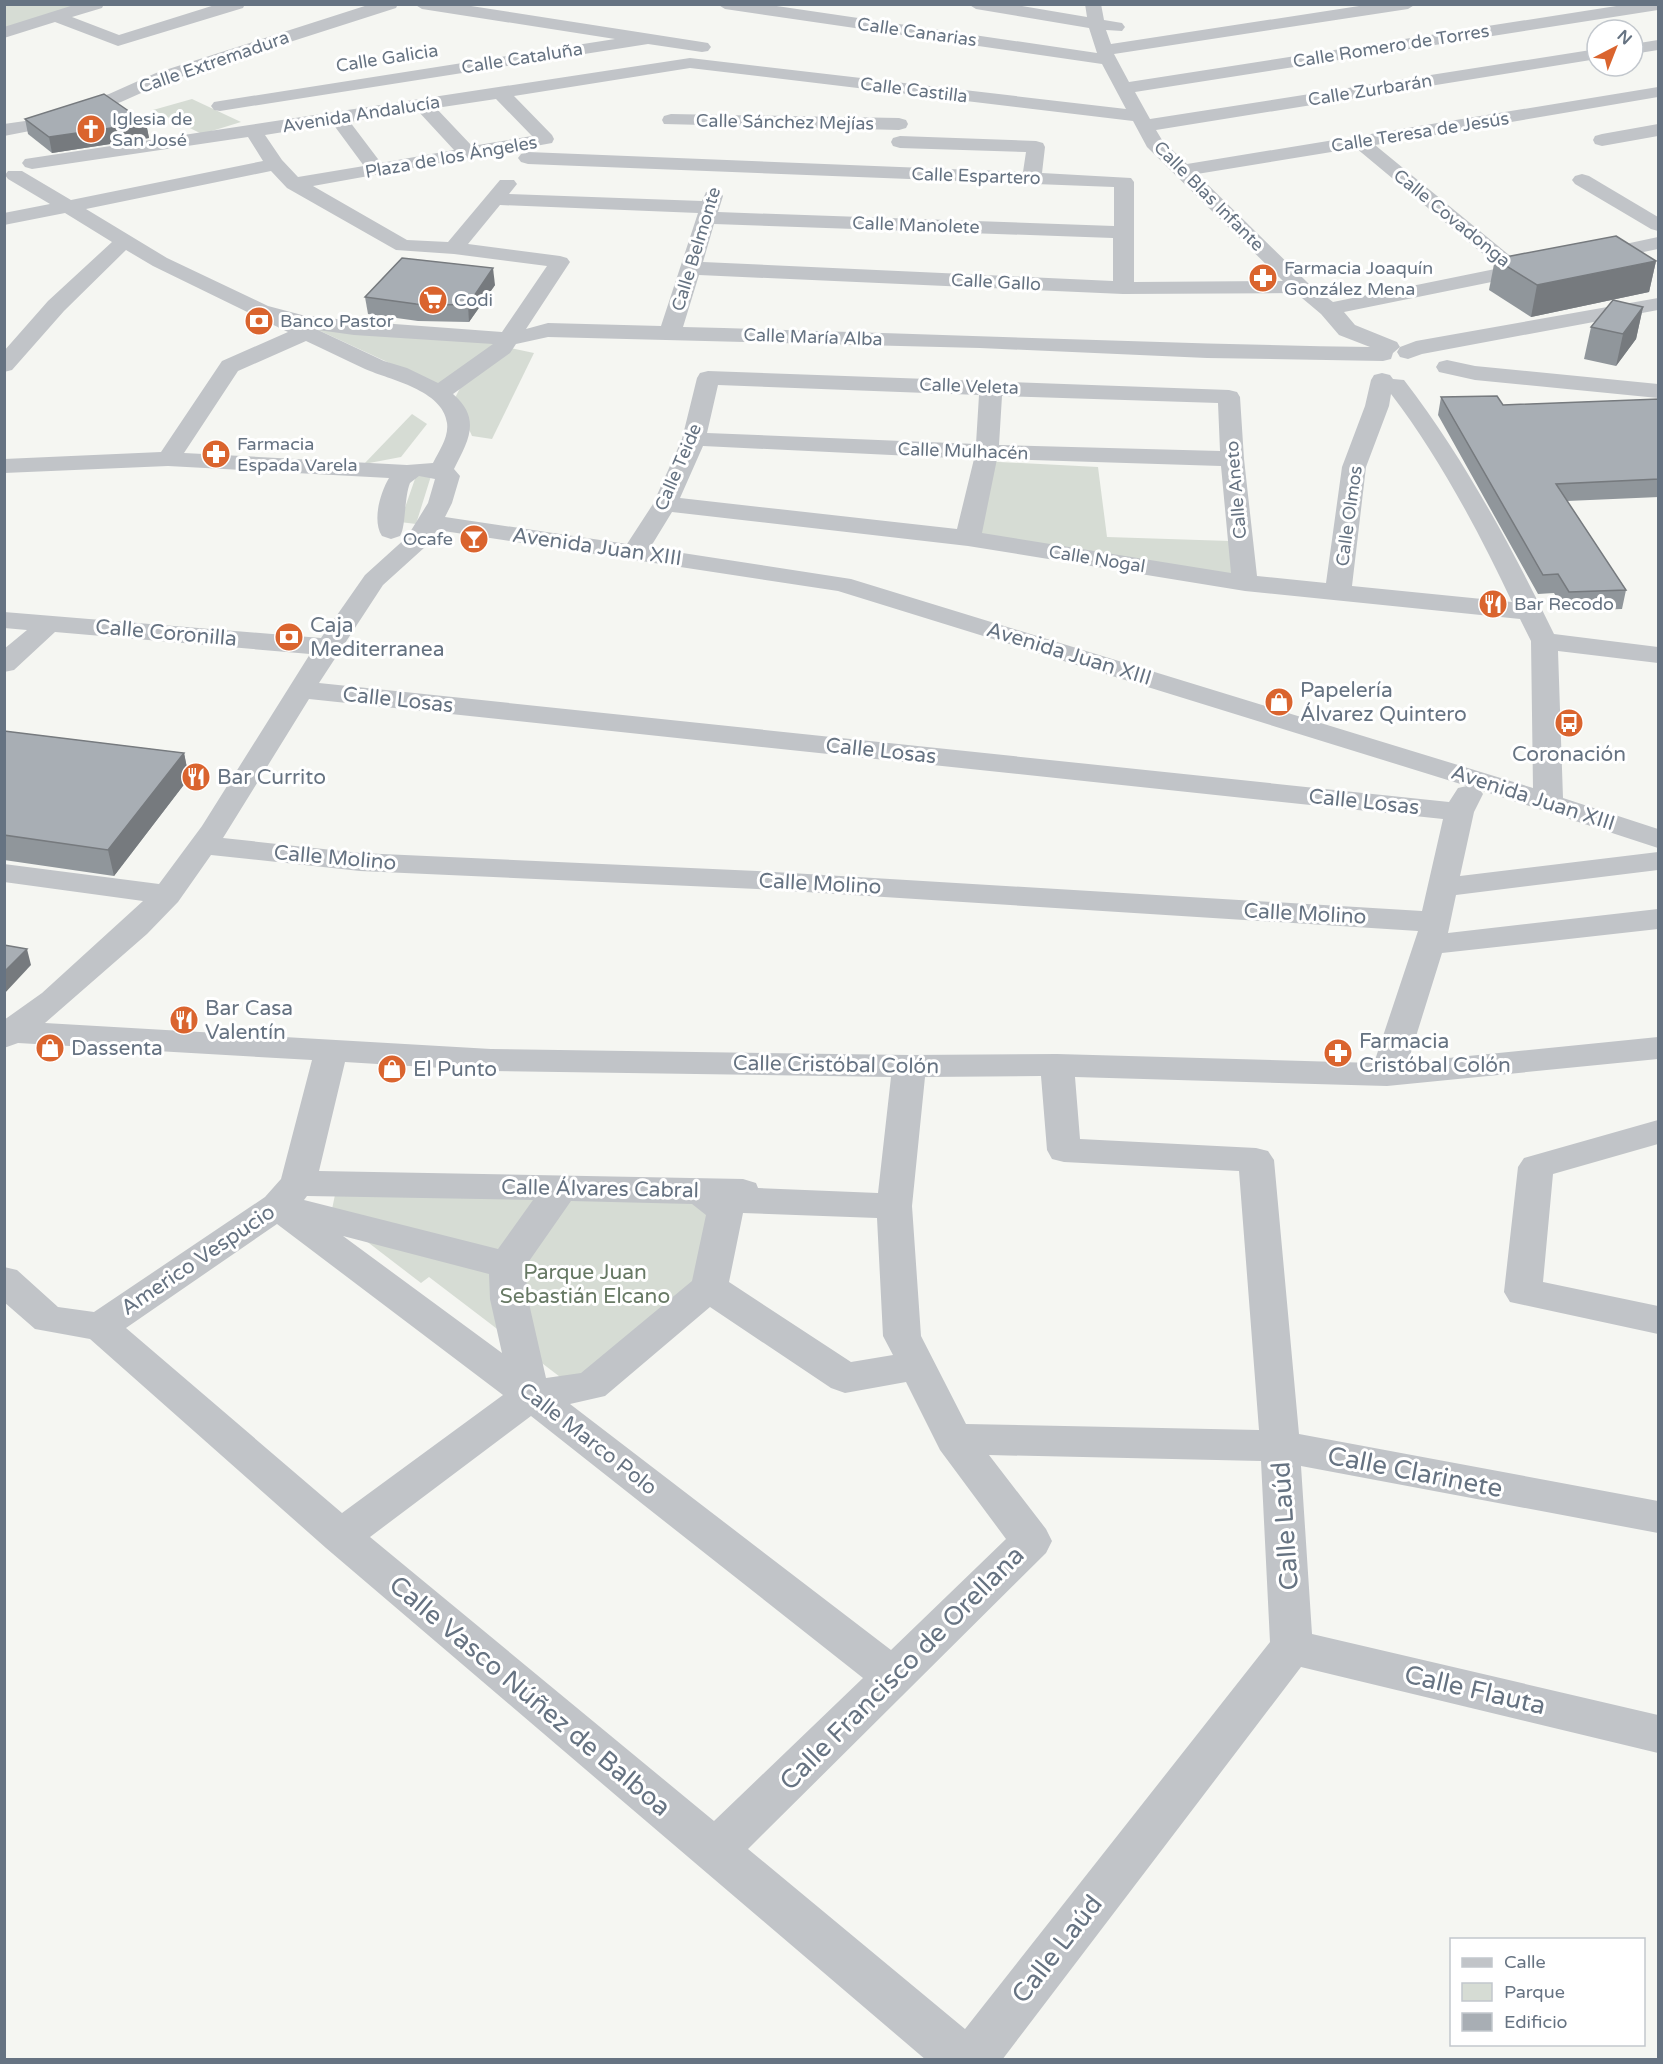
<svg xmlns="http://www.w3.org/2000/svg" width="1663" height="2064" font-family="'Varela Round',sans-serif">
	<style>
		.green { fill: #d6dcd4 }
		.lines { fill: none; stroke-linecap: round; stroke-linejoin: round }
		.minor { fill: #c1c4c8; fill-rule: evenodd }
		.wall { fill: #90969b }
		.shaded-wall { fill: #767a7e }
		.building { fill: #a8aeb4; stroke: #767a7e; stroke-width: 1.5 }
		.labels { text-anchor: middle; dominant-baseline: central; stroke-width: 6; stroke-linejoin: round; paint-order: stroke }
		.far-street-label { font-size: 18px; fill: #667382; stroke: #fff }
		.far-poi-label { font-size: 18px; fill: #667382; stroke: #fff; text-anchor: start }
		.street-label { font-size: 21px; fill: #667382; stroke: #fff }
		.poi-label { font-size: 21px; fill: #667382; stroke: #fff; text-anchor: start }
		.park-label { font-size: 21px; fill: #677964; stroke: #fff }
		.near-street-label { font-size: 26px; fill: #667382; stroke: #fff }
	</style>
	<rect width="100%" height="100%" fill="#f5f6f2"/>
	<g class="green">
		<polygon points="5,4 87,5 5,31"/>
		<polygon points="192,99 241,122 202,134 153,110"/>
		<polygon points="303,323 503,341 439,386"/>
		<polygon points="506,347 534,353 492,439 472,436 455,398 465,378"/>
		<polygon points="412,414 427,424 401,457 364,464"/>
		<polygon points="981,461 1098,467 1107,537 1230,541 1241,577 970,535"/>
		<polygon points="416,476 431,476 416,524 400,522"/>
		<polygon points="336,1190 736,1196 723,1283 589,1399 429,1277 421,1283 331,1214"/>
	</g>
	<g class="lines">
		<g class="minor">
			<polygon points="77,4 104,4 102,8 72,17 119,35 218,4 245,4 243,8 118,46 55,22 4,38 4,27"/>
			<polygon points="371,4 398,4 396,8 168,81 121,102 35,130 4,136 4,124 25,121 109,94 156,73"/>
			<polygon points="414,4 458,4 702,42 708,43 711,47 708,51 702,52 648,44 220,111 214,110 211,106 214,102 220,101 615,39 422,9"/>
			<path d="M717 4H763L1097 53 1089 28 976 9 968 4H1010L1087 17 1085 4H1101L1104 20 1122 23 1125 27 1122 31 1106 30 1111 44 1372 4H1416L1408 9 1114 54 1129 82 1629 4H1658V10L1135 92 1150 119 1597 49V59L1156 130 1162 140 1187 164 1658 87V97L1375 145 1520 264 1536 261 1543 263 1546 267 1543 271 1536 273 1344 312 1355 325 1397 342 1400 347 1393 353 1391 359 1383 361 1207 358 980 348 548 337 516 344 510 353 453 394C482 419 468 441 454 469L460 476 452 503 445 517 627 544 653 504 682 439 697 378 700 373 708 371 1229 390 1237 392 1240 397 1244 459 1257 576 1326 583 1342 467 1365 406 1371 380 1374 375 1382 373 1390 375 1393 379 1404 380C1464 458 1511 546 1554 634L1658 647V663L1558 651 1563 798 1658 829V848L1480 790 1483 794 1474 812 1460 876 1658 852V870L1456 895 1448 933 1658 909V929L1442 953 1408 1062 1658 1037V1059L1387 1086 1075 1077 1080 1139 1256 1148 1268 1151 1274 1160 1299 1434 1658 1501V1533L1301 1466 1312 1634 1658 1715V1753L1301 1667 1002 2060H926L326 1548 90 1339 35 1329 4 1302V1267L17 1270 58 1307 94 1312 265 1197 281 1179 312 1060 18 1043 4 1048V1020L42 993 143 901 4 882V864L159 884 202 826 310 654 55 632 14 670 4 672V649L27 630 4 628V612L321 638 365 575 407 537 428 503 435 479 419 476 410 483C404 498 406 527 400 536L391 539 382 536C372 521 380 493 389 478L168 466 4 473V459L161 452 222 361 288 332 153 266 126 250 64 311 12 370 4 372V351L48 301 112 242 65 213 4 225V213L50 204 8 179 5 175 8 171H22L71 200 263 161 248 137 32 169 25 167 22 163 25 159 690 58 1126 109 1102 64 725 9ZM690 68 1133 121 1147 147 1283 281 1134 282V182L1131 178 1042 173 1045 147 1043 143 1036 141 900 136 893 138 891 142 893 146 900 148 1026 152 1023 172 528 152 521 154 518 158 521 162 528 164 1114 187V226L718 212 723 196 720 192H706L702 201 509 194 517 184 514 180H500L448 242 407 240 313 186 552 143 554 139 552 135 514 96ZM496 99 532 136 472 146 436 108ZM418 111 454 150 381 163 350 122ZM333 124 364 166 298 177 282 160 265 135ZM1356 148 1500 268 1333 302 1308 283 1197 174ZM271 171 287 188 396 250 454 254 547 266 502 332 354 321 302 315 268 306 167 258 86 209ZM500 205 698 213 661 326 548 323 526 329 570 262 567 258 560 256 468 244ZM714 224 1113 238V281L703 262ZM699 275 1123 294 1296 293 1321 314 1339 335 1370 347C1141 343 912 333 683 327ZM318 330 354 335 493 344 438 383 407 368 384 361ZM306 341C326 350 345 360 365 369 390 380 443 390 447 423 449 437 439 451 433 463L407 465 184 453 238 371ZM718 385 979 395 976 444 707 433ZM1391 394C1438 455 1479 532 1512 602L1352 586 1366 467 1389 406ZM1002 396 1218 403 1220 451 999 445ZM703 446 974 459 957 529 680 498ZM997 459 1221 466 1231 573 982 533ZM672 512 968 546 1245 591 1520 619 1531 641 1533 788 851 579 650 548ZM437 530 838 591 1467 786 1458 788 1449 802 319 683 383 585 425 547ZM309 699 1443 819 1422 911 757 871 360 853 223 838ZM211 855 360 871 757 889 1418 931 1374 1063 1057 1054 909 1055 491 1049 45 1023 147 934 178 902ZM345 1062 491 1071 891 1077 878 1193 758 1188 756 1183 743 1179 319 1171ZM1041 1076 1047 1150 1052 1159 1064 1162 1239 1171 1259 1430 966 1424 921 1336 912 1206 925 1077ZM307 1196 533 1200 498 1249 304 1200ZM571 1201 692 1204 706 1215 692 1281 581 1373 546 1378 528 1299 525 1267ZM743 1213 877 1218 883 1336 893 1355 851 1362 729 1282ZM277 1224 503 1395 342 1513 126 1328ZM343 1236 489 1274 490 1299 502 1353ZM710 1307 831 1388 845 1393 906 1382 940 1450 1006 1539 891 1650 570 1404 605 1396ZM531 1416 863 1678 714 1821 370 1537ZM989 1455 1261 1461 1270 1642 965 2029 748 1849 1046 1553 1052 1541 1046 1529Z"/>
			<polygon points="1658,40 1658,50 1633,54 1633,44"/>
			<polygon points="671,114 899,118 906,120 908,124 906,128 899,130 664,124 662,120 664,116"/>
			<polygon points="1658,124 1658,136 1602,146 1595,144 1593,140 1595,136 1602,134"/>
			<polygon points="1582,174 1589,176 1658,217 1658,231 1651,229 1575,184 1572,180 1575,176"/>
			<polygon points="1658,237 1658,249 1590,263 1583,261 1580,257 1583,253"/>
			<polygon points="1658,298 1658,310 1422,354 1408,359 1400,357 1397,352 1400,347 1416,341"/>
			<polygon points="1447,360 1475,366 1658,384 1658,398 1475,380 1439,372 1436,367 1439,362"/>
			<polygon points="1658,1120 1658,1144 1553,1174 1543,1282 1658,1306 1658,1334 1510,1302 1504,1292 1518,1167 1524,1158"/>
		</g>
	</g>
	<g class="wall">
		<polygon points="25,119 146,123 149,138 52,153 28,134"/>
		<polygon points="1495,259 1656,261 1649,292 1531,317 1489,290"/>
		<polygon points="495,285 469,322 418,321 368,314 365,297"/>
		<polygon points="1643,307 1636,339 1616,366 1584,359 1591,327"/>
		<polygon points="1441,397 1503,405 1659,399 1659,497 1567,501 1626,590 1622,609 1565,611 1554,593 1538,594 1438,415"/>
		<polygon points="4,731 184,753 189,778 114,876 4,860"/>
	</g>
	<g class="shaded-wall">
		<polygon points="146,123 149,138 52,153 49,137"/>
		<polygon points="1656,261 1649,292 1531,317 1537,285"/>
		<polygon points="493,268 495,285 469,322 468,305"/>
		<polygon points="1643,307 1636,339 1616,366 1623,334"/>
		<polygon points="184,753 189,778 114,876 108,850"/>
		<polygon points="27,949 31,965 4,994 4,972"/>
	</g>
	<g class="building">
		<polygon points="104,94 146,123 49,137 25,119"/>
		<polygon points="1616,236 1656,261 1537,285 1495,259"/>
		<polygon points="402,258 493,268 468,305 416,304 365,297"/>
		<polygon points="1613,300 1643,307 1623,334 1591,327"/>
		<polygon points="1497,396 1503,405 1659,399 1659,479 1556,484 1626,590 1569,592 1558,574 1543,575 1441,397"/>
		<polygon points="4,731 184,753 108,850 4,835"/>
		<polygon points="4,945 27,949 4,972"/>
	</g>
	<defs>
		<g id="church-disc" transform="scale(1.5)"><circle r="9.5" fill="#da642e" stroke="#fff"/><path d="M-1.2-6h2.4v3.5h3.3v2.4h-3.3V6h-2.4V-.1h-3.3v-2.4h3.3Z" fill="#fff"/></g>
		<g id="pharmacy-disc" transform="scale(1.5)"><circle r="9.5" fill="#da642e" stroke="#fff"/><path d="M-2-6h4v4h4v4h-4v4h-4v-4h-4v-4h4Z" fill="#fff"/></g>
		<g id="supermarket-disc" transform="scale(1.5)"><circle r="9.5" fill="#da642e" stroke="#fff"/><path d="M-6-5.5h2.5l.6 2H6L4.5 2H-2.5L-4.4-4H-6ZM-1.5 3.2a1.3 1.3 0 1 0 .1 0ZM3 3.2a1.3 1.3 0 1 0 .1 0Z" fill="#fff"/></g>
		<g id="bank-disc" transform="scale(1.5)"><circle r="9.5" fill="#da642e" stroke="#fff"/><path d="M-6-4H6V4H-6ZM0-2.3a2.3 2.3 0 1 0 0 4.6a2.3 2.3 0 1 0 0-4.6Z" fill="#fff"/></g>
		<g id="bar-disc" transform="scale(1.5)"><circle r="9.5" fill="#da642e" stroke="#fff"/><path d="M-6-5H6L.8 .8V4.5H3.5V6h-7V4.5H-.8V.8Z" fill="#fff"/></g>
		<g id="restaurant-disc" transform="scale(1.5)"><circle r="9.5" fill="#da642e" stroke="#fff"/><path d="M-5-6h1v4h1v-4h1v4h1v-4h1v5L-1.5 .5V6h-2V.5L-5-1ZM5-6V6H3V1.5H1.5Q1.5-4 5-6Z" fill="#fff"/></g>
		<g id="shop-disc" transform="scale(1.5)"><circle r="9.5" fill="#da642e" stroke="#fff"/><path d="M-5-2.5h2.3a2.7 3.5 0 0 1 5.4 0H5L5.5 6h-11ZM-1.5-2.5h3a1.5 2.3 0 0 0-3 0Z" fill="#fff"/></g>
		<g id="bus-disc" transform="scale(1.5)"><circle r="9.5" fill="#da642e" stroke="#fff"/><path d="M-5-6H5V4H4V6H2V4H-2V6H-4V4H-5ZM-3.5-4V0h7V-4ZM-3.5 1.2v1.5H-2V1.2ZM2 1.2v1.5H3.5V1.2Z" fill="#fff"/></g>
	</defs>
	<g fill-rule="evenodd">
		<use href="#church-disc" x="91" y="129"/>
		<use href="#pharmacy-disc" x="1263" y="278"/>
		<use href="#supermarket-disc" x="433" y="300"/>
		<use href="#bank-disc" x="259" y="321"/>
		<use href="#pharmacy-disc" x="216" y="454"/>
		<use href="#bar-disc" x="474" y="539"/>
		<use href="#restaurant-disc" x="1493" y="604"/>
		<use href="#bank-disc" x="289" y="637"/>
		<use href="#shop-disc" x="1279" y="702"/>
		<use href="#bus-disc" x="1569" y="723"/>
		<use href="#restaurant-disc" x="196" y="777"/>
		<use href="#restaurant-disc" x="184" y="1020"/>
		<use href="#shop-disc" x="50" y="1048"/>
		<use href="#pharmacy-disc" x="1338" y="1053"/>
		<use href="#shop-disc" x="392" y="1069"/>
	</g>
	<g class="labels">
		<g class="far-street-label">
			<text transform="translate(917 32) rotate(8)">Calle Canarias</text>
			<text transform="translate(1391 46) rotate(-9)">Calle Romero de Torres</text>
			<text transform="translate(387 58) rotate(-9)">Calle Galicia</text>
			<text transform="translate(522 58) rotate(-9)">Calle Cataluña</text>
			<text transform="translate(214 62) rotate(-19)">Calle Extremadura</text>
			<text transform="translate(914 90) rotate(7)">Calle Castilla</text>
			<text transform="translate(1370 90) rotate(-9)">Calle Zurbarán</text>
			<text transform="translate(361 114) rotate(-9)">Avenida Andalucía</text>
			<text transform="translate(785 122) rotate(1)">Calle Sánchez Mejías</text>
			<text transform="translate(1420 132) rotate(-9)">Calle Teresa de Jesús</text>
			<text transform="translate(451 157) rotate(-10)">Plaza de los Ángeles</text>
			<text transform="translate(976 176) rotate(2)">Calle Espartero</text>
			<text transform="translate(1209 196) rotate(45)">Calle Blas Infante</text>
			<text transform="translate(1452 218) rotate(39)">Calle Covadonga</text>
			<text transform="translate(916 225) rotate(2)">Calle Manolete</text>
			<text transform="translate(696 249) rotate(-73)">Calle Belmonte</text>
			<text transform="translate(996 282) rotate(3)">Calle Gallo</text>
			<text transform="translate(813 337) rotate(2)">Calle María Alba</text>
			<text transform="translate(969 386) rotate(2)">Calle Veleta</text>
			<text transform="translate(963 451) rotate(2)">Calle Mulhacén</text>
			<text transform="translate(678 467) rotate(-67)">Calle Teide</text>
			<text transform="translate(1236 490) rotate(-95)">Calle Aneto</text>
			<text transform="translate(1349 516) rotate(-82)">Calle Olmos</text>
			<text transform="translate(1097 559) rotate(9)">Calle Nogal</text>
		</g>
		<g class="far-poi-label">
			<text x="112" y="119">Iglesia de<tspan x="112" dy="21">San José</tspan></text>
			<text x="1284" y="268">Farmacia Joaquín<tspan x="1284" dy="21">González Mena</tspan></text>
			<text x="454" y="300">Codi</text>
			<text x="280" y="321">Banco Pastor</text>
			<text x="237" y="444">Farmacia<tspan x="237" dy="21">Espada Varela</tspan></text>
			<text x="453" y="539" text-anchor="end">Ocafe</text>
			<text x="1514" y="604">Bar Recodo</text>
		</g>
		<g class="street-label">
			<text transform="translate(597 547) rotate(8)">Avenida Juan XIII</text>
			<text transform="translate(166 633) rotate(5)">Calle Coronilla</text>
			<text transform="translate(1069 654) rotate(17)">Avenida Juan XIII</text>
			<text transform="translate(398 700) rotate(6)">Calle Losas</text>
			<text transform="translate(881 751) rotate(6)">Calle Losas</text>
			<text transform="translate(1533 798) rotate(18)">Avenida Juan XIII</text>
			<text transform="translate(1364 802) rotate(6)">Calle Losas</text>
			<text transform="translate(335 858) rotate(5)">Calle Molino</text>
			<text transform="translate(820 884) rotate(3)">Calle Molino</text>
			<text transform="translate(1305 914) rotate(3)">Calle Molino</text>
			<text transform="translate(836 1065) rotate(1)">Calle Cristóbal Colón</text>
			<text transform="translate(600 1189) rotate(1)">Calle Álvares Cabral</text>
			<text transform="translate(198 1260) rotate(-34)">Americo Vespucio</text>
			<text transform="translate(588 1439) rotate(38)">Calle Marco Polo</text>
		</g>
		<g class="poi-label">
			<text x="310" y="625">Caja<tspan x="310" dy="24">Mediterranea</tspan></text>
			<text x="1300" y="690">Papelería<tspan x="1300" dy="24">Álvarez Quintero</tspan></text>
			<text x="1569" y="754" text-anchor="middle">Coronación</text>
			<text x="217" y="777">Bar Currito</text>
			<text x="205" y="1008">Bar Casa<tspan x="205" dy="24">Valentín</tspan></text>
			<text x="1359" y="1041">Farmacia<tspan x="1359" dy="24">Cristóbal Colón</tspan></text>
			<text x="71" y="1048">Dassenta</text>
			<text x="413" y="1069">El Punto</text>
		</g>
		<g class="park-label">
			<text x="585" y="1272">Parque Juan<tspan x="585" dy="24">Sebastián Elcano</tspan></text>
		</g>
		<g class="near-street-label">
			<text transform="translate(1415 1472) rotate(11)">Calle Clarinete</text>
			<text transform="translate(1285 1526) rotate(-94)">Calle Laúd</text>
			<text transform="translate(902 1668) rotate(-45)">Calle Francisco de Orellana</text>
			<text transform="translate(1475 1690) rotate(13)">Calle Flauta</text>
			<text transform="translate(530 1696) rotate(40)">Calle Vasco Núñez de Balboa</text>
			<text transform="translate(1057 1949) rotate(-52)">Calle Laúd</text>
		</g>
	</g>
	<rect width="1663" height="2064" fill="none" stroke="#667382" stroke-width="12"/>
	<rect x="1450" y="1938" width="195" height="108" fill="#ffffff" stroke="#c2c7cd" stroke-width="1.5"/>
	<rect x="1462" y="1958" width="30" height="9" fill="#c1c4c8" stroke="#c2c7cd" stroke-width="1.5"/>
	<text x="1504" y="1968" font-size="18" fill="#667382">Calle</text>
	<rect x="1462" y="1983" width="30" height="18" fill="#d6dcd4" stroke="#c2c7cd" stroke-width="1.5"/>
	<text x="1504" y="1998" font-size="18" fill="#667382">Parque</text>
	<rect x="1462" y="2013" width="30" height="18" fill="#a8aeb4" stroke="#c2c7cd" stroke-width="1.5"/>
	<text x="1504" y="2028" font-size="18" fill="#667382">Edificio</text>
	<g transform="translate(1615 48) rotate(42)"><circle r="28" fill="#ffffff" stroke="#c2c7cd" stroke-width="1.5"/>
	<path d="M0-4.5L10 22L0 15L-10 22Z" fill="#da642e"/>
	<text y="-9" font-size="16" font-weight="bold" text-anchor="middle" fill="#667382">N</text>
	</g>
</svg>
